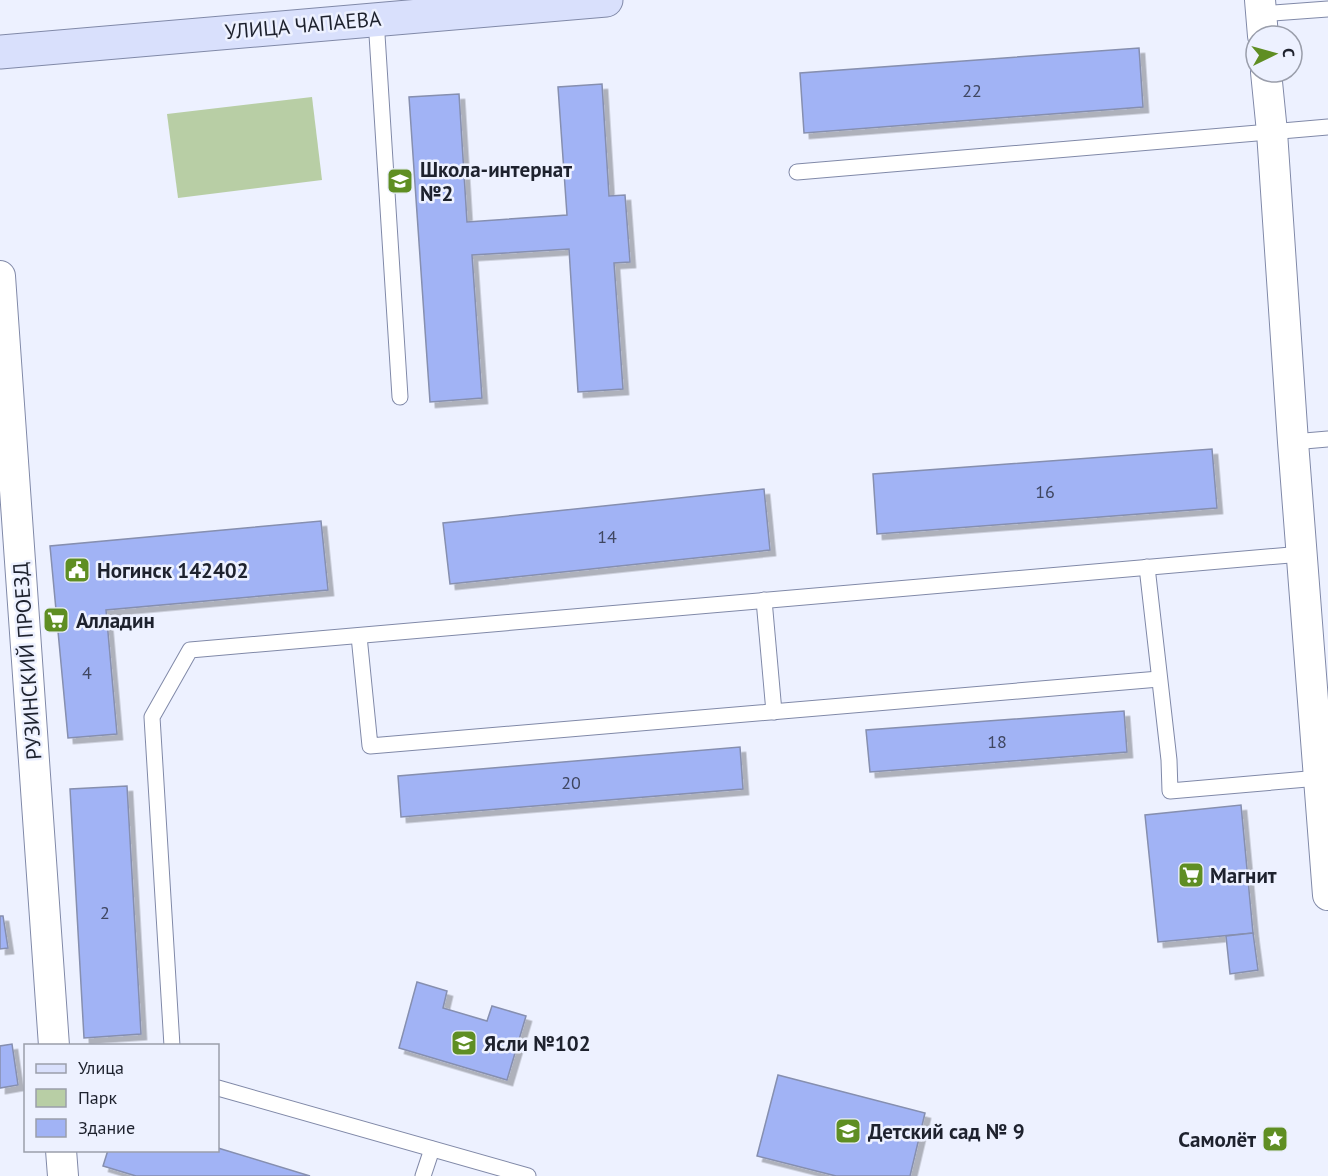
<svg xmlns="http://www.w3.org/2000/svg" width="1328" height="1176" font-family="'PT Sans',sans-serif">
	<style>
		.green { fill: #b8cea5 }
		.building { fill: #a1b3f5; stroke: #868faf; stroke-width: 1.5; filter: url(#shadow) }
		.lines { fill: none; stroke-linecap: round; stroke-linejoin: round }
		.lane-casing { stroke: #8089a8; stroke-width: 17 }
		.street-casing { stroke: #8089a8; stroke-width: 32 }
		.secondary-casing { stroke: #8089a8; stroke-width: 35 }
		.lane { stroke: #fff; stroke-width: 15 }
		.street { stroke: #fff; stroke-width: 30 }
		.secondary { stroke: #d9e0fc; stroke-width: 33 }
		.labels { text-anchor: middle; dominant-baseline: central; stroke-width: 5; stroke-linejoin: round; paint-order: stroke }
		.number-label { font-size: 18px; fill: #3f4660 }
		.street-label { font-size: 21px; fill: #1e222e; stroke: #edf1ff }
		.poi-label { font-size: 21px; font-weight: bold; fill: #1e222e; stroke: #edf1ff; text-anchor: start }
	</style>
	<defs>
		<filter id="shadow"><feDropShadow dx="5.5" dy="5.5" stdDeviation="0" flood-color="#0004"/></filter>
	</defs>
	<rect width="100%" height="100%" fill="#edf1ff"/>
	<polygon class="green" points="312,97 322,180 178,198 167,114"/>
	<g class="building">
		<polygon points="1139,48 1143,107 804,133 800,73"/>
		<polygon points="602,84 609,196 625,195 630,262 614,263 623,389 578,392 569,249 472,255 482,398 430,402 409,97 459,94 467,222 567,215 558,87"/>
		<polygon points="1212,449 1217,508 877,534 873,474"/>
		<polygon points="764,489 770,550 450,584 443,523"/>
		<polygon points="321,521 328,590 106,610 117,734 68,738 50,546"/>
		<polygon points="1124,711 1127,752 870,772 866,730"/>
		<polygon points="740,747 743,789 401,817 398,776"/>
		<polygon points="127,786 141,1034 84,1038 70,789"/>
		<polygon points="1241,805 1253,933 1158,942 1145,815"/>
		<polygon points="0,916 3,916 8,948 0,949"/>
		<polygon points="1253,933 1258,970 1230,974 1226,936"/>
		<polygon points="417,982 447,991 443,1008 487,1021 492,1006 526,1016 507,1080 399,1048"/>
		<polygon points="12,1044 18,1085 0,1088 0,1046"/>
		<polygon points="778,1075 925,1113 910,1176 836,1176 757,1156"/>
		<polygon points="218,1148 310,1176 136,1176 103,1166 108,1150 218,1150"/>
	</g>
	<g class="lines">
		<g class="lane-casing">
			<g id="lane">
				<polyline points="1261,14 1328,9"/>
				<polyline points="376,19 400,397"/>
				<polyline points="797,172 1328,127"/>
				<polyline points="1293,442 1328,439"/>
				<polyline points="1147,567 1169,760 1170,791 1319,778"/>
				<polyline points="764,600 774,712"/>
				<polyline points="359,636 370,746 1159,679"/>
				<polyline points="172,1046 152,717 190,650 1302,554"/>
				<polyline points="218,1088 528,1176"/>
				<polyline points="423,1176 432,1149"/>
			</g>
		</g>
		<g class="street-casing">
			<g id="street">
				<polyline points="1260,0 1263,36"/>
				<polyline points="1266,72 1272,132 1293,442 1328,895"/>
				<polyline points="0,276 54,1046"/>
				<polyline points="61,1150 63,1176"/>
			</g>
		</g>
		<g class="secondary-casing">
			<polyline id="secondary" points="0,52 606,0"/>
		</g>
		<use href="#lane" class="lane"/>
		<use href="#street" class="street"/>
		<use href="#secondary" class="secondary"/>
	</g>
	<defs>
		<g id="school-square" transform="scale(1.35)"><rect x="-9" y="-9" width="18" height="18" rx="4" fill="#5f8e23" stroke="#edf1ff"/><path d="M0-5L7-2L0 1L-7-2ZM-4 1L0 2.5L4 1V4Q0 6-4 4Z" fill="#fff"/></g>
		<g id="civic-square" transform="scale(1.35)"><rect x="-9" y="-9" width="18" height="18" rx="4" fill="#5f8e23" stroke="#edf1ff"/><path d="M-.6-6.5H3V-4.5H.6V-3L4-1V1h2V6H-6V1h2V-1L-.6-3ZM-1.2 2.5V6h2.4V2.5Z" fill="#fff"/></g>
		<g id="supermarket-square" transform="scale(1.35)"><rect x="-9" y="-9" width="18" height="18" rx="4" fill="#5f8e23" stroke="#edf1ff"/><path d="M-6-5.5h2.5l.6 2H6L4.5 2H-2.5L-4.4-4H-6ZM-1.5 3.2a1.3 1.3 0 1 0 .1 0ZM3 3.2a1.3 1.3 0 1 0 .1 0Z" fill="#fff"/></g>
		<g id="sight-square" transform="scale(1.35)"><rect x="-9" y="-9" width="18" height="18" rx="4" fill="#5f8e23" stroke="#edf1ff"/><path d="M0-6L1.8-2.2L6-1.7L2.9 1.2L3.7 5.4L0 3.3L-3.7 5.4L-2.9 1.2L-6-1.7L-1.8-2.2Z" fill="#fff"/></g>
	</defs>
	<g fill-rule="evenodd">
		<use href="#school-square" x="400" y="181"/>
		<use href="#civic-square" x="77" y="570"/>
		<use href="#supermarket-square" x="56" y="620"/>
		<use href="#supermarket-square" x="1191" y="875"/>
		<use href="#school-square" x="464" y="1043"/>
		<use href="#school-square" x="848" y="1131"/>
		<use href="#sight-square" x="1275" y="1139"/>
	</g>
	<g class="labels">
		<g class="number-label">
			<text x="972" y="90">22</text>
			<text x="1045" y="491">16</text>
			<text x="607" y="536">14</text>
			<text x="87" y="672">4</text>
			<text x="997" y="741">18</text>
			<text x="571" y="782">20</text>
			<text x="105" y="912">2</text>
		</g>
		<g class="street-label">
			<text transform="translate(303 25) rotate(-5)">УЛИЦА ЧАПАЕВА</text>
			<text transform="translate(27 661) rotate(-94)">РУЗИНСКИЙ ПРОЕЗД</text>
		</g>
		<g class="poi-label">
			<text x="420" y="169">Школа-интернат<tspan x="420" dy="24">№2</tspan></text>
			<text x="97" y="570">Ногинск 142402</text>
			<text x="76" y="620">Алладин</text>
			<text x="1210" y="875">Магнит</text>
			<text x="484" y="1043">Ясли №102</text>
			<text x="868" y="1131">Детский сад № 9</text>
			<text x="1256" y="1139" text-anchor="end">Самолёт</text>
		</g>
	</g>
	<rect x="24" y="1044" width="195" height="108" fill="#edf1ff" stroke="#9a9eab" stroke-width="1.5"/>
	<rect x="36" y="1064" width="30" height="9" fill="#d9e0fc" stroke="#9a9eab" stroke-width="1.5"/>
	<text x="78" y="1074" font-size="18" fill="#1e222e">Улица</text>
	<rect x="36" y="1089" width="30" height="18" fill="#b8cea5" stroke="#9a9eab" stroke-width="1.5"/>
	<text x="78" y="1104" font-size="18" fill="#1e222e">Парк</text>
	<rect x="36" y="1119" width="30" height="18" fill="#a1b3f5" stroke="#9a9eab" stroke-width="1.5"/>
	<text x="78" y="1134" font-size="18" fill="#1e222e">Здание</text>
	<g transform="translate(1274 54) rotate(85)"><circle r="28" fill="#edf1ff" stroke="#9a9eab" stroke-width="1.5"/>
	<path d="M0-4.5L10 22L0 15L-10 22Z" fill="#5f8e23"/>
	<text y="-9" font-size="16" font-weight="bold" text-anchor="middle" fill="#1e222e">С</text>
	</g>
</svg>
